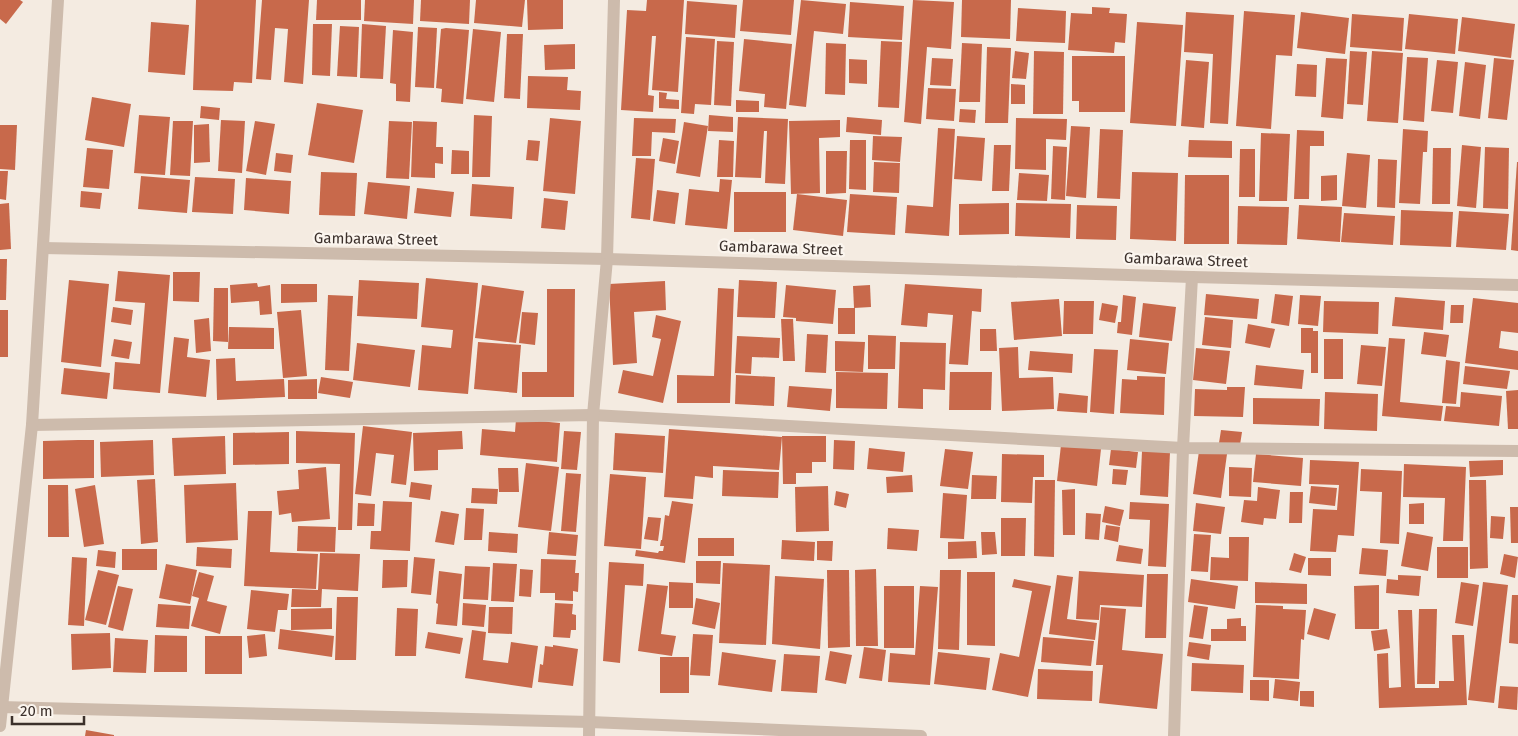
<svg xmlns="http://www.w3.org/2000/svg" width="1518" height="736" font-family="'Fira Sans',sans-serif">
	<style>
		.building { fill: #c8694b }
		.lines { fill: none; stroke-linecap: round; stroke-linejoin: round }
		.street { stroke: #cdbbac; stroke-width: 12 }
		.labels { text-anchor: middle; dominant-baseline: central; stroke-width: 4.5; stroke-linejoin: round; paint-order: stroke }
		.street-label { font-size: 15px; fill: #3b302b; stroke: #fbf5ee }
	</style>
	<rect width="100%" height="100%" fill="#f4ebe1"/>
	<g class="building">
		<polygon points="0,0 20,0 23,2 6,24 0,19"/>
		<polygon points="196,0 256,0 252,83 234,82 233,91 193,90"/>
		<polygon points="262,0 309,0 303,84 284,82 288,29 275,28 271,80 256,79"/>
		<polygon points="317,0 361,0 361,20 316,20"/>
		<polygon points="365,0 414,0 413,24 364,21"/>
		<polygon points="421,0 470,0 469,24 420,21"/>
		<polygon points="476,0 525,0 522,27 474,23"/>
		<polygon points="527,0 563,0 563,29 528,30"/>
		<polygon points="647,0 684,0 678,92 652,90 656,36 652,36 648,95 654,96 653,112 621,110 627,10 646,11"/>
		<polygon points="743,0 794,0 791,35 740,31"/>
		<polygon points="801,0 846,4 843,34 814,31 806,107 789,105"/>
		<polygon points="913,0 954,2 951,49 927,47 921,124 904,122"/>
		<polygon points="962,0 1011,0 1010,39 961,37"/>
		<polygon points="687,1 737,5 735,38 685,34"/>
		<polygon points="850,2 904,6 902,40 848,37"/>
		<polygon points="1092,7 1110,8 1109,13 1127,14 1125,43 1115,42 1114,53 1068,50 1071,13 1092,14"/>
		<polygon points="1018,8 1066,11 1065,43 1016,41"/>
		<polygon points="1244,11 1295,15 1292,56 1276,55 1271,129 1236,126"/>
		<polygon points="1186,12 1234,15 1228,124 1210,123 1213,54 1184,52"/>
		<polygon points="1301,12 1349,18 1345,54 1297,48"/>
		<polygon points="1352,14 1404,18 1402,51 1350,47"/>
		<polygon points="1409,14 1458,19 1455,54 1405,49"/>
		<polygon points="1462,17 1515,24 1511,58 1458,51"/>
		<polygon points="151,22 189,25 185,75 148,72"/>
		<polygon points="1137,22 1183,25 1176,126 1130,123"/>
		<polygon points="313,24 332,24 330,76 312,75"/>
		<polygon points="362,24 386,26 383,79 360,78"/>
		<polygon points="340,26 359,27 357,77 337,76"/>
		<polygon points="418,27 437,28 434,88 415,87"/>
		<polygon points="446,28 469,30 463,104 441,102 442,89 436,88 441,29"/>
		<polygon points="473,29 501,32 494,102 466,99"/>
		<polygon points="393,30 413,32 410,102 396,101 396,84 390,83"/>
		<polygon points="507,34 523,34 520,99 504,98"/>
		<polygon points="686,37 715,39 711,105 695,104 694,114 681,113"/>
		<polygon points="744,39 792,44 786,109 764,107 765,94 739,91"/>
		<polygon points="717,41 734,42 731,106 714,105"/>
		<polygon points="881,41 902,42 899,108 878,107"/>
		<polygon points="826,43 846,44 845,95 825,94"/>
		<polygon points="962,43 982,44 980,102 959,102"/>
		<polygon points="575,44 575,69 545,70 544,45"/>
		<polygon points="987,47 1011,48 1008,123 985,123"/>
		<polygon points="1015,51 1029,53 1026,79 1012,78"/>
		<polygon points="1034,51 1064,52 1063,114 1033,114"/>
		<polygon points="1350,51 1367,52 1363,105 1347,104"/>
		<polygon points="1372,51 1403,53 1398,123 1367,121"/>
		<polygon points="1072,56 1125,56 1125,112 1079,112 1079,101 1072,101"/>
		<polygon points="1407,57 1428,58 1424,122 1403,120"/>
		<polygon points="932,58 953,59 951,86 930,85"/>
		<polygon points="1326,58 1347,59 1343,119 1321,117"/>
		<polygon points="1494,58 1514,60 1507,120 1488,118"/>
		<polygon points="849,59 867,60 867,84 849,83"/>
		<polygon points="1186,60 1209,62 1204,128 1181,126"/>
		<polygon points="1437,60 1458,62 1453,113 1431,111"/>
		<polygon points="1465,62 1486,65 1480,119 1459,116"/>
		<polygon points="1297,64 1317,65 1316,97 1295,96"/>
		<polygon points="528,76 568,77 567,90 581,91 580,110 527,108"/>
		<polygon points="1011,84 1025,85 1025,104 1011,104"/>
		<polygon points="928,88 956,89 954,121 926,119"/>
		<polygon points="659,92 667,93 666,99 679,100 679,109 659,108"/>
		<polygon points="92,97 131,104 124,147 85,140"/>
		<polygon points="736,100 759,101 759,112 736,112"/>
		<polygon points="317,103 363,110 354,163 308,155"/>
		<polygon points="201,106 220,108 219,120 200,118"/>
		<polygon points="960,109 976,110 975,123 959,122"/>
		<polygon points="139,115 170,117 165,175 134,173"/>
		<polygon points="474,115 492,116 490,177 472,177"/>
		<polygon points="709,115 733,117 733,132 708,131"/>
		<polygon points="738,117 788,119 785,184 765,183 767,131 764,131 761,178 735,177"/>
		<polygon points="847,117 882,120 881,135 846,132"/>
		<polygon points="550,118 581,121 575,194 543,191"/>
		<polygon points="634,118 676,119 675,133 652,132 651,156 632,156"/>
		<polygon points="1016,118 1067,119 1066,140 1046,139 1046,170 1015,169"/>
		<polygon points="221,120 245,121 242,173 218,171"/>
		<polygon points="840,120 840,137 819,138 820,193 791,194 789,121"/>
		<polygon points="173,121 193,121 190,176 170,175"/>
		<polygon points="255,121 275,124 266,175 246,171"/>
		<polygon points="389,121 412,122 409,179 386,178"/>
		<polygon points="413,121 437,122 436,147 443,147 443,164 435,163 435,178 411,177"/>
		<polygon points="684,122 708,126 700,177 676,173"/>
		<polygon points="209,124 210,162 194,163 194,125"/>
		<polygon points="0,125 17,125 15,170 0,169"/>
		<polygon points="1071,126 1090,127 1086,198 1066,196"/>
		<polygon points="938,128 955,129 949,236 905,233 907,205 933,207"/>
		<polygon points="1100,129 1123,130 1120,199 1097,198"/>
		<polygon points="1403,129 1428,131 1427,152 1423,152 1420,204 1399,203"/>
		<polygon points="1297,130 1324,131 1324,146 1310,146 1309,199 1294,199"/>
		<polygon points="1261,133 1290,134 1287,201 1259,201"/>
		<polygon points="873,136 902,137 900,162 872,160"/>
		<polygon points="957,136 985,138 982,181 954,179"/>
		<polygon points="663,138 679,141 675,164 659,161"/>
		<polygon points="528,140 540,141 538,161 526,160"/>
		<polygon points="719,140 734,141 733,177 717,177"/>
		<polygon points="850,140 866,140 866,190 849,189"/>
		<polygon points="1189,140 1232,141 1232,158 1188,157"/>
		<polygon points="994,145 1011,145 1009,191 992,191"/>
		<polygon points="1462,145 1481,147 1476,208 1457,206"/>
		<polygon points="1053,146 1067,147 1065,200 1051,199"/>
		<polygon points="1485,147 1509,148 1508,209 1483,208"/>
		<polygon points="87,148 113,150 109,189 83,187"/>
		<polygon points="1433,148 1451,148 1450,204 1432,204"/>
		<polygon points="1240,149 1255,149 1255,197 1239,197"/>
		<polygon points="452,150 469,151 469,174 451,174"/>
		<polygon points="826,151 847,151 846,193 826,194"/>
		<polygon points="276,153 293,155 291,173 274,171"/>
		<polygon points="1347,153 1370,155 1366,208 1342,206"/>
		<polygon points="636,158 655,159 650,220 631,218"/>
		<polygon points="1378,159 1397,160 1395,208 1377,207"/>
		<polygon points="874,162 900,163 899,193 873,192"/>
		<polygon points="1517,162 1518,162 1518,251 1511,250"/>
		<polygon points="0,171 8,171 6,200 0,199"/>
		<polygon points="321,172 357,173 355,216 319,215"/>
		<polygon points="1132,172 1178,173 1176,241 1130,239"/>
		<polygon points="1019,173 1049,175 1047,201 1017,200"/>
		<polygon points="1185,175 1229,175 1229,244 1184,244"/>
		<polygon points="1337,175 1337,200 1321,201 1321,176"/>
		<polygon points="141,176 190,180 187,213 138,209"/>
		<polygon points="195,177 235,179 233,214 192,212"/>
		<polygon points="246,178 291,181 289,214 244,210"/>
		<polygon points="720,179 732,180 727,229 685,225 689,189 719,192"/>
		<polygon points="368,182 410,186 407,219 364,214"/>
		<polygon points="472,184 514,187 512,219 470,216"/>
		<polygon points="417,188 454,192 451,217 414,213"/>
		<polygon points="657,190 679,193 675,224 653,221"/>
		<polygon points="81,191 102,193 100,209 80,207"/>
		<rect x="734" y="192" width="52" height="40"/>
		<polygon points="797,194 847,200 843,236 793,230"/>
		<polygon points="850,194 897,197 895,235 847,232"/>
		<polygon points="544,198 568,201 565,230 541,228"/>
		<polygon points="9,203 11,249 0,250 0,204"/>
		<polygon points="1009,203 1009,234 959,235 959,204"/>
		<polygon points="1016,203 1071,204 1070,238 1015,236"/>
		<polygon points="1077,205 1117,206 1116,240 1076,239"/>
		<polygon points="1299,205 1342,207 1340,242 1297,239"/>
		<polygon points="1238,206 1289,207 1287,245 1237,244"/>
		<polygon points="1401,210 1453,212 1451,247 1400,245"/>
		<polygon points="1459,211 1509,214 1506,250 1456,247"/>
		<polygon points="1344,213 1395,216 1393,245 1341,242"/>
		<polygon points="0,259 7,259 6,300 0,300"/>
		<polygon points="118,271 170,275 160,393 113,389 115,362 140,364 145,303 115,301"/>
		<polygon points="173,272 200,272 199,302 173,301"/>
		<polygon points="426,278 478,283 468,394 418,390 422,345 451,348 453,330 421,327"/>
		<polygon points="69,280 109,284 101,367 61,362"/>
		<polygon points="359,280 419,283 417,319 357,316"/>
		<polygon points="739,280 777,282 775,318 737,317"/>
		<polygon points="665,281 666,310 634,312 637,363 613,365 609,284"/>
		<polygon points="257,283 258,287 270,285 272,314 260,315 259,301 231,303 230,285"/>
		<polygon points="281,284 317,284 317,302 281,303"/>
		<polygon points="905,284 982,289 981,312 972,311 968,365 949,364 953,315 928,313 927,327 901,325"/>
		<polygon points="482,285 524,291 516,343 475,338"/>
		<polygon points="786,285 836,290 833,324 796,321 796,318 783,317"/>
		<polygon points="870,285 871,307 854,308 853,286"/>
		<polygon points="214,288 228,288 228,342 213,341"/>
		<polygon points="718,288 734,289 730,403 677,403 677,375 714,376"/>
		<polygon points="547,289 575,289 574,397 522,397 522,372 547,372"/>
		<polygon points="1206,294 1259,299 1257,319 1204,315"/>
		<polygon points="1275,294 1293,296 1289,326 1271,323"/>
		<polygon points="328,295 353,296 349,371 325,370"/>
		<polygon points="1123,295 1136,297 1132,335 1117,333 1118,322 1121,322"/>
		<polygon points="1300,295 1321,296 1318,326 1298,324"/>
		<polygon points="1395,297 1445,301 1443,330 1392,326"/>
		<polygon points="1473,298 1518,303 1518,333 1501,331 1499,348 1518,351 1518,370 1465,363"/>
		<polygon points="1059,299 1062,336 1014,340 1011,302"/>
		<polygon points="1064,301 1094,301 1093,334 1063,334"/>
		<polygon points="1324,301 1379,302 1378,334 1323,332"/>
		<polygon points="1102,303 1118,306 1115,323 1099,320"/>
		<polygon points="1143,303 1176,307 1172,341 1139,337"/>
		<polygon points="1451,305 1464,305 1463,323 1450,323"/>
		<polygon points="113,307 133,310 131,325 111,322"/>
		<rect x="838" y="308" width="17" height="26"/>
		<rect x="0" y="310" width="8" height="47"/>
		<polygon points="301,310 307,376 283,378 277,312"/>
		<polygon points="522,312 538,313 535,345 519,343"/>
		<polygon points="656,315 681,321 663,403 618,393 623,370 653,376 661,339 652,337"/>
		<polygon points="1205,317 1233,320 1231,348 1202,345"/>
		<polygon points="209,318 211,351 196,353 194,320"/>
		<polygon points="781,319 793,319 795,361 783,361"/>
		<polygon points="1248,324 1275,329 1270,348 1245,343"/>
		<polygon points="229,327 274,328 274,349 228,349"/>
		<polygon points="1301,328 1313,328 1313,331 1318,331 1318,373 1311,373 1311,353 1301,353"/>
		<polygon points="980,329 996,329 997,351 980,351"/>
		<polygon points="1424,332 1449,335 1446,357 1421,354"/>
		<polygon points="807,334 828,335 826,373 805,372"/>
		<polygon points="868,335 896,336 895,369 868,369"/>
		<polygon points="737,336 780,338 779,358 752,357 751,374 735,373"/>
		<polygon points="174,337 189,339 187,357 210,360 206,397 168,393"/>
		<polygon points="1389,338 1405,339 1400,402 1443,406 1441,421 1382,416"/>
		<polygon points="114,339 132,342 129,359 111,356"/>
		<polygon points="1130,339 1169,343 1166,374 1127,370"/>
		<rect x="1324" y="339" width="19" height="40"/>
		<polygon points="835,341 865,342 863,372 835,371"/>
		<polygon points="478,342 521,345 517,393 474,389"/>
		<polygon points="900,342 946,343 945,390 923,389 923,409 898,408"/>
		<polygon points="357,343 415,350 410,387 353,380"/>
		<polygon points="1361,345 1386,347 1382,386 1357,384"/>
		<polygon points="1018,347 1019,378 1053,377 1054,409 1002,411 999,348"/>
		<polygon points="1196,348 1230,351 1226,384 1193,380"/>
		<polygon points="1094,349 1118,350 1114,414 1090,412"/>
		<polygon points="1030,351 1073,354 1072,373 1028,370"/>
		<polygon points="235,358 236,381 284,379 285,397 217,400 216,359"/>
		<polygon points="1446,360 1460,362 1456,404 1442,403"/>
		<polygon points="1256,365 1304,370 1302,389 1254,385"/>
		<polygon points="1465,366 1510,371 1507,389 1463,384"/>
		<polygon points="64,368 110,373 107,399 61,394"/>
		<polygon points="836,372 888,373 887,409 836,408"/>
		<polygon points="950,372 992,372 991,410 949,410"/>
		<polygon points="736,375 775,377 774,406 735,404"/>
		<polygon points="1137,376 1165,377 1164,415 1120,413 1122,379 1137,380"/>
		<polygon points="321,377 353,382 350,398 318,393"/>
		<polygon points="317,379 317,399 288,399 288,380"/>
		<polygon points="789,386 832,389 830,411 787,407"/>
		<polygon points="1227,387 1245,387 1243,417 1194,416 1195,389 1227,390"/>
		<polygon points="1518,390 1518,429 1508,429 1506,391"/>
		<polygon points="1325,392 1378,394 1377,431 1324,429"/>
		<polygon points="1461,392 1502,396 1499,426 1444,421 1446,406 1460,407"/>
		<polygon points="1059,393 1088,396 1087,413 1057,411"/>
		<polygon points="1253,398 1320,399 1319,426 1253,424"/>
		<polygon points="516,419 560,423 557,462 480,455 482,429 515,432"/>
		<polygon points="363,426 412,432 406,485 391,483 394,455 376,453 371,496 355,494"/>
		<polygon points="669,429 782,437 779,470 713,466 713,478 695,476 693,499 664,497"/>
		<polygon points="1221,430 1242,432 1240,445 1219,443"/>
		<polygon points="296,431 355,433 352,530 338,530 340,464 296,463"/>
		<polygon points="462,431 463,449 438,450 438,470 414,471 413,433"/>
		<polygon points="564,431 581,432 577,470 561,469"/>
		<polygon points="289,432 289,464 233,465 233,433"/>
		<polygon points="615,433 665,436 663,473 613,470"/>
		<polygon points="225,436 226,474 174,476 172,438"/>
		<polygon points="782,436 826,436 826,462 812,462 812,473 796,473 796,484 783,484"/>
		<polygon points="78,440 94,440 94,478 43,479 43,441"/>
		<polygon points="153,440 154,475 101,477 100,442"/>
		<polygon points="834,440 855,441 854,470 833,469"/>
		<polygon points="1061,445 1101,449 1097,486 1057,481"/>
		<polygon points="869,448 905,452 903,472 867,469"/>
		<polygon points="945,449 973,452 968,489 940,486"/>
		<polygon points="1111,449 1138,452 1136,468 1109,465"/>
		<polygon points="1142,451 1170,452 1168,497 1140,495"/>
		<polygon points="1199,451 1227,454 1221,498 1193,494"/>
		<polygon points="1002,454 1044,455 1044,477 1033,477 1032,503 1001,502"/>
		<polygon points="1256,454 1303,458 1301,486 1253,482"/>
		<polygon points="1310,460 1359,462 1354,536 1338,535 1336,552 1310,551 1313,509 1337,510 1339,485 1309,484"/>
		<polygon points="1503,460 1503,475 1470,477 1469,461"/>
		<polygon points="526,463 559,467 551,531 518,527"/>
		<polygon points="1404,464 1466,467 1463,541 1443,541 1445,498 1403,497"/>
		<polygon points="326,467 330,519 292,522 291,513 279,515 277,491 299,489 298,470"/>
		<polygon points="1229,467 1252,468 1251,497 1229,496"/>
		<polygon points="498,468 518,468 519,492 499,492"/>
		<polygon points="1113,469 1128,470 1126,485 1112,484"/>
		<polygon points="1361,469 1402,471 1399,544 1380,543 1382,492 1360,491"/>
		<polygon points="723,470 779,472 778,498 722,496"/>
		<polygon points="566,473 581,474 576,532 561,531"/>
		<polygon points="610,474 646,477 641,549 604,546"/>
		<polygon points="912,475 913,492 887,493 886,477"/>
		<polygon points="972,475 997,476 996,499 971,499"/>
		<polygon points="155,479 158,542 141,544 137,480"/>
		<polygon points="1035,480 1055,480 1054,557 1034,556"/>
		<polygon points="1469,480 1486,480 1488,568 1470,569"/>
		<polygon points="411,482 432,485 430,500 409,497"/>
		<polygon points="236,483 238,540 186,543 184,485"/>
		<polygon points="48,485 68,485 69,537 48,537"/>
		<polygon points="95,485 104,544 84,547 75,489"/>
		<polygon points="828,486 829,531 796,532 795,487"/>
		<polygon points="1311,486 1337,488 1335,506 1309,503"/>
		<polygon points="1258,487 1280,490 1276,519 1264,518 1263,525 1241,522 1244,500 1257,501"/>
		<polygon points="472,488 498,489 497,504 471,503"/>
		<polygon points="1075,489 1075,535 1063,535 1062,490"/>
		<polygon points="836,491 849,494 846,508 834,505"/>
		<polygon points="1290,492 1303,492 1302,523 1289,523"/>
		<polygon points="943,493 967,495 964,539 940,538"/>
		<polygon points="383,501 412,502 410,551 370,549 371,531 381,531"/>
		<polygon points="672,501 693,504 685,563 635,556 636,550 658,553 659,551 663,551 664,546 660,546 661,540 662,540 665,515 669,516"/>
		<polygon points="1130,502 1169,504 1166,567 1148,566 1150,520 1129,519"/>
		<polygon points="358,503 375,504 374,526 357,526"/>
		<polygon points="1196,503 1225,507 1221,534 1193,531"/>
		<polygon points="1424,503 1424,524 1409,524 1409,504"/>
		<polygon points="1105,506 1124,510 1120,526 1102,522"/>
		<polygon points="1510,507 1518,507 1518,543 1511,543"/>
		<polygon points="466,508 484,509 482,540 464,540"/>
		<polygon points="248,511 272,511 270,552 318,554 316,589 244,586"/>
		<polygon points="441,511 459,514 454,545 435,542"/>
		<polygon points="1086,513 1101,514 1099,540 1085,539"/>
		<polygon points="1491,516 1505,517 1503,539 1490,538"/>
		<polygon points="648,517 661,518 658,541 644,539"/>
		<polygon points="1001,518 1026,518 1025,556 1001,556"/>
		<polygon points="1106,525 1120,527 1118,542 1104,539"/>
		<polygon points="298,526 336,527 335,552 297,551"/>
		<polygon points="888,528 919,530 917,551 887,549"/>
		<polygon points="489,532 518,534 517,553 488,551"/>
		<polygon points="549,532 578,535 576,556 547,554"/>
		<polygon points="981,532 995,532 997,554 982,555"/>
		<polygon points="1407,532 1433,537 1428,571 1401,566"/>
		<polygon points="1194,534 1211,535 1208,572 1191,571"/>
		<polygon points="1229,537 1249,537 1248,581 1210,580 1211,557 1229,558"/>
		<rect x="698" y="538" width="36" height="18"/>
		<polygon points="782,540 815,542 814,561 781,559"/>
		<polygon points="817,541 833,541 832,561 817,560"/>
		<polygon points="976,541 977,558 948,559 948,542"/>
		<polygon points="1119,545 1143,549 1141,564 1116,561"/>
		<polygon points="197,547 232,549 231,568 196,566"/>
		<rect x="1437" y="547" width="31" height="31"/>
		<polygon points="1362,548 1388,550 1386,576 1359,574"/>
		<rect x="122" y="549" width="35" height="21"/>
		<polygon points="98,550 116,552 115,568 96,566"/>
		<polygon points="320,553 360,554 358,591 322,589 321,607 291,607 292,589 318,590"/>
		<polygon points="1294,553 1306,557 1301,573 1289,570"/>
		<polygon points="1504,554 1518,557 1515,578 1500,574"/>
		<polygon points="72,557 87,558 84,626 68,625"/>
		<polygon points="414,557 435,559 431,595 411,593"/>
		<polygon points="1308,558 1331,558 1331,576 1308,575"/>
		<polygon points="541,559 576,560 575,573 579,573 578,592 573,591 573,601 555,600 555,593 540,593"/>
		<polygon points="383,560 408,560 407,587 382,588"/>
		<polygon points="696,561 721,561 720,584 696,583"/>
		<polygon points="609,562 644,564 643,586 625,585 620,663 603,661"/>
		<polygon points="493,563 517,564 514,602 491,601"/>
		<polygon points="723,563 770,565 766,645 719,643"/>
		<polygon points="166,564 197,570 190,604 159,598"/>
		<polygon points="465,566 490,567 488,600 463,599"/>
		<polygon points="520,569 533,570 531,597 519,596"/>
		<polygon points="876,569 878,646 856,646 855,570"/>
		<polygon points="98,570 119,575 106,625 85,620"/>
		<polygon points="827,570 849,570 850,647 828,648"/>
		<polygon points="940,570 961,570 959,650 938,649"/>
		<polygon points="439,571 462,574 457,626 436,624 438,604 436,603"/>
		<polygon points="1079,571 1144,575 1142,607 1100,605 1099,620 1076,619"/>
		<polygon points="199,572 214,576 207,601 227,606 220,634 191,626 199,598 192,596"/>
		<polygon points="967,572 995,572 995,646 967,645"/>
		<polygon points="1147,574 1168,574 1166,638 1145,638"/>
		<polygon points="1057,575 1073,577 1067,619 1097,623 1095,640 1049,634"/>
		<polygon points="1398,575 1421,576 1419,596 1386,593 1387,579 1398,580"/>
		<polygon points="775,576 824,579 820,649 772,644"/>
		<polygon points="1014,579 1051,586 1028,697 992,690 1000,653 1019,657 1032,591 1012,587"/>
		<polygon points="1191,579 1238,586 1235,609 1188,602"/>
		<polygon points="669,582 693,583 693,608 669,608"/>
		<polygon points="1255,582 1307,584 1307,604 1255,603"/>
		<polygon points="1461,582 1479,585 1473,626 1455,623"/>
		<polygon points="1483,582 1508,585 1494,703 1468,700"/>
		<polygon points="647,584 668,586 661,634 676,636 672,656 638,651"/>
		<polygon points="1379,585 1379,629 1355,629 1354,586"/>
		<polygon points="118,586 133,589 123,631 108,627"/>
		<rect x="884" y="586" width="30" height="62"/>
		<polygon points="920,586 938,587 930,685 888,682 890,653 915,655"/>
		<polygon points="251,590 289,594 287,610 278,610 275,632 247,629"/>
		<polygon points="1512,595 1518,595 1518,644 1509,643"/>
		<polygon points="337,597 358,597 356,660 335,660"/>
		<polygon points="696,598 720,603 715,629 692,624"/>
		<polygon points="463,603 486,605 484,627 462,625"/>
		<polygon points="555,603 573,604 572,614 576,615 576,630 571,630 570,638 553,637"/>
		<polygon points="158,604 191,606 189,629 156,627"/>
		<polygon points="1194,605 1208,607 1203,639 1189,637"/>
		<polygon points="1256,605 1283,606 1283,609 1306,610 1304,640 1301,639 1299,679 1253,677"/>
		<polygon points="489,607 513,607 512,634 488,633"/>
		<polygon points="1101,607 1126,609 1122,650 1163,654 1157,709 1099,703 1103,665 1096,665"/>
		<polygon points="332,608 332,629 291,630 291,609"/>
		<polygon points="397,608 418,609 416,656 395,656"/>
		<polygon points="1314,608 1336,614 1329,640 1307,634"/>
		<polygon points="1419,609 1437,609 1435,684 1417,684"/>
		<polygon points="1398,610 1412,610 1415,688 1439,688 1439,681 1454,681 1452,635 1464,635 1467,705 1379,708 1377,654 1388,653 1389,688 1401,687"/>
		<polygon points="1241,618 1241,626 1246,626 1246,641 1211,641 1211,629 1227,629 1227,619"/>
		<polygon points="280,629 334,636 332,657 278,649"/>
		<polygon points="1387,629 1390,648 1374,651 1371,631"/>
		<polygon points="472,630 486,632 483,660 508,663 511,642 538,646 532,688 465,678"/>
		<polygon points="428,632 463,638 460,654 425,648"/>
		<polygon points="110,633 111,668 72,670 71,634"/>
		<polygon points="265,634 267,656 249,658 247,636"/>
		<polygon points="693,634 713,635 710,676 690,675"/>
		<polygon points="155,635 187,636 187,672 154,672"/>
		<rect x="205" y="636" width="37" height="38"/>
		<polygon points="1043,637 1094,641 1091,666 1041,662"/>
		<polygon points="115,638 148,640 146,673 113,672"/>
		<polygon points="1189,642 1211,645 1209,660 1187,656"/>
		<polygon points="553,645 578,649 573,686 538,682 540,664 543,665 545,646 553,647"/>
		<polygon points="864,647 886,650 882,681 859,678"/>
		<polygon points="830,651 852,655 846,684 825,680"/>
		<polygon points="722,652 776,660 772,692 718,685"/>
		<polygon points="938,652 990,658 986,690 934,684"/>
		<polygon points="784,654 820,656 817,693 781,691"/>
		<rect x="660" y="657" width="29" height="36"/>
		<polygon points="1192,663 1244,665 1243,693 1191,691"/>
		<polygon points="1038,669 1093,671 1092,701 1037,699"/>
		<polygon points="1275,679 1300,682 1298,701 1273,698"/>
		<polygon points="1250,680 1269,680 1269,701 1250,700"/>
		<polygon points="1500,686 1518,687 1517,710 1498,708"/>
		<polygon points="1300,691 1314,691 1314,707 1300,706"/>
		<polygon points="86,730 114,735 114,736 85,736"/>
	</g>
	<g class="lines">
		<g class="street">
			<polyline points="43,248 607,259 1192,277 1518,285"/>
			<polyline points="32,425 593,415 1183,448 1518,451"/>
			<polyline points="0,707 590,722 921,736"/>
			<polyline points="0,726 32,425 58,0"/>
			<polyline points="589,736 593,415 607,259 614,0"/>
			<polyline points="1174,736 1183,448 1192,277"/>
		</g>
	</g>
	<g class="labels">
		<g class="street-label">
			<text transform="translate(376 239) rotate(1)">Gambarawa Street</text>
			<text transform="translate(781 248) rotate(2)">Gambarawa Street</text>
			<text transform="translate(1186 260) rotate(2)">Gambarawa Street</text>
		</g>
	</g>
	<path d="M12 716v8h72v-8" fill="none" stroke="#3b302b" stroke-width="2.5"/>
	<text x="20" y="716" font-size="15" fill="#3b302b" stroke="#fbf5ee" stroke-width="4" paint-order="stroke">20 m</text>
</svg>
